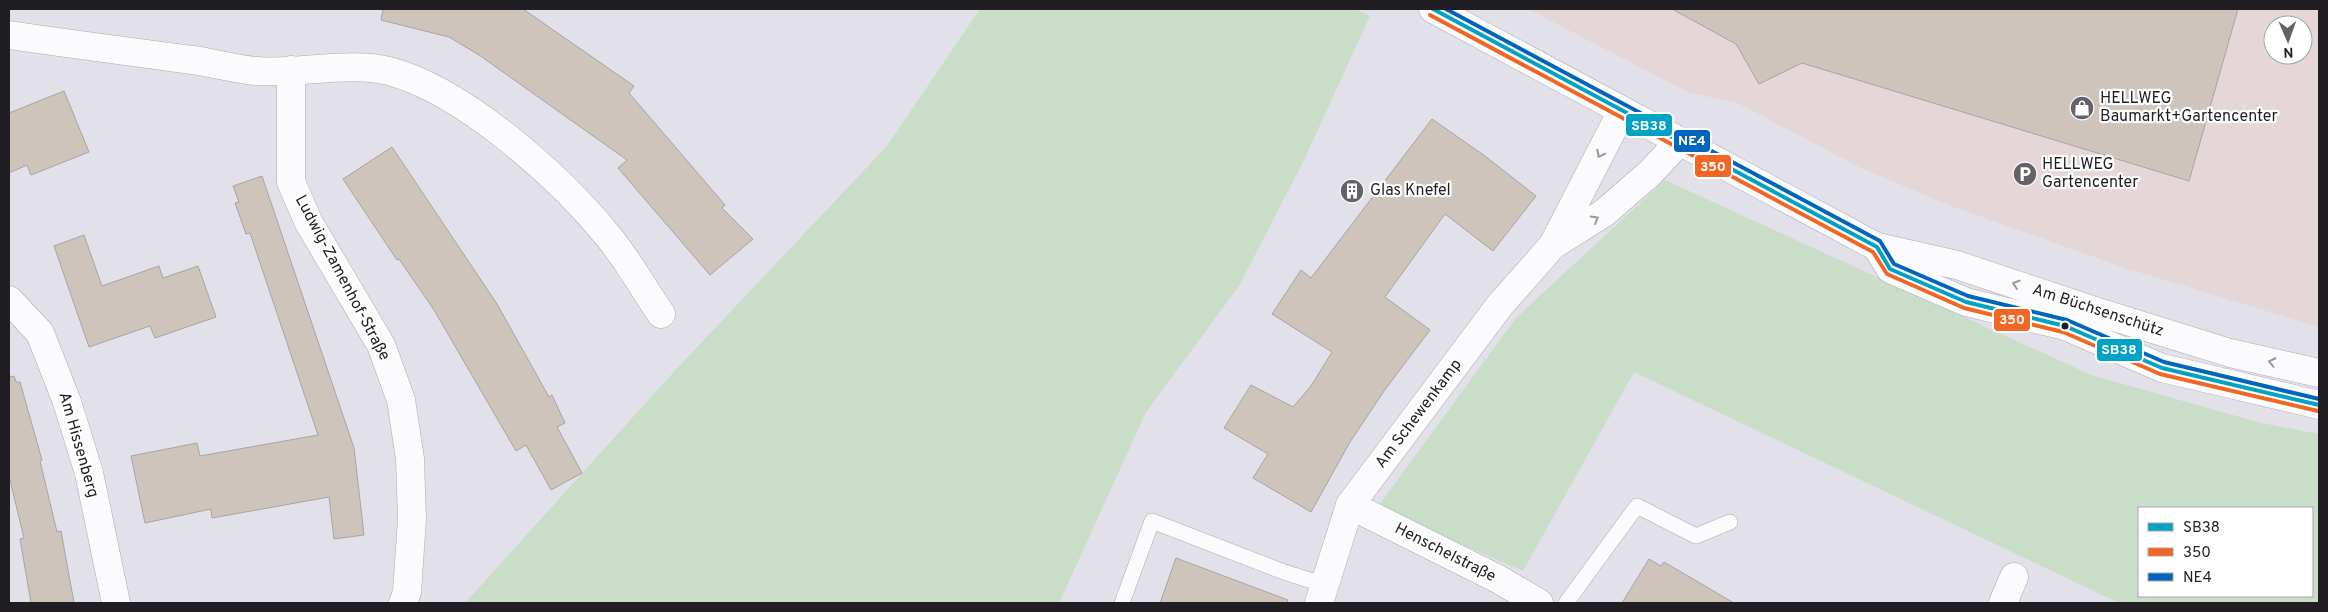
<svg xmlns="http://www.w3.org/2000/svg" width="2328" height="612" font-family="Overpass,sans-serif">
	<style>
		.commercial { fill: #e5d6d8; fill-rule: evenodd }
		.green { fill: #c9ddc8; fill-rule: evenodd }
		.building { fill: #cec4bb; stroke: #a7a4a5 }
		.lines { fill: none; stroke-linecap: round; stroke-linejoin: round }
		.lane-casing { stroke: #aeacb2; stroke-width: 16 }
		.street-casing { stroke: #aeacb2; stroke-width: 29 }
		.secondary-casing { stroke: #aeacb2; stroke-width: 29 }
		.lane { stroke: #fbfafc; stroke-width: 15 }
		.street { stroke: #fbfafc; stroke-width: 28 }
		.secondary { stroke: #fbfafc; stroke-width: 28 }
		.bus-1-casing { stroke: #fff; stroke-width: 8 }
		.bus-2-casing { stroke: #fff; stroke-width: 8 }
		.bus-3-casing { stroke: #fff; stroke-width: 8 }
		.bus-1 { stroke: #02a2c5; stroke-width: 4 }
		.bus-2 { stroke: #f26522; stroke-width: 4 }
		.bus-3 { stroke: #0065bd; stroke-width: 4 }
		.oneway { stroke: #98979a }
		.bus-dot { fill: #201e23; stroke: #fff; stroke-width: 2 }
		.labels { text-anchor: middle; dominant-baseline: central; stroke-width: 4.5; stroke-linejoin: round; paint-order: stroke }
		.poi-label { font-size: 16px; fill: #201e23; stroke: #fff; text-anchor: start }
		.street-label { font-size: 16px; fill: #201e23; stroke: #fff }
		.line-badge { stroke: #fff; stroke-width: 2 }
		.badge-label { font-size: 14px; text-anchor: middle; font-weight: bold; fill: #fff }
	</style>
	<rect width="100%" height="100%" fill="#e2e0e8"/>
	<path class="commercial" d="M1528 9H2319V327L2125 268 1951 206 1861 168 1736 102 1690 93ZM2273 25H2303V55H2273Z"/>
	<g class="green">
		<polygon points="980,9 1356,9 1370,16 1303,162 1239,286 1146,412 1059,603 465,603 670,376 887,146"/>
		<path d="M1665 180 2091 375 2261 423 2319 434V603H2119L1634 372 1523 571 1377 508 1516 318ZM2139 508H2312V596H2139Z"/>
	</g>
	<g class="building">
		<polygon points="383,9 523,9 634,86 629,93 725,205 722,208 753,239 710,275 618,168 627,160 479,55 449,37 381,20"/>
		<polygon points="1672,9 2238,9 2189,181 1802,63 1759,84 1736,44"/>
		<polygon points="64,91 89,152 31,175 27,165 9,173 9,113"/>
		<polygon points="1432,119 1485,156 1536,196 1493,251 1445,214 1385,297 1430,330 1384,391 1350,442 1311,512 1253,478 1268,454 1224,428 1251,385 1293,407 1311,386 1332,352 1272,314 1301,270 1311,278"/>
		<polygon points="392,147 497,304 549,397 552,395 565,423 557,427 582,473 551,490 526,445 516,451 434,310 399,259 397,260 343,179"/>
		<polygon points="262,176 354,448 364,535 334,539 329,497 212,518 211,509 145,523 131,456 197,443 200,456 318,435 250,233 246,234 235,203 239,202 233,186"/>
		<polygon points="84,235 102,286 159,266 163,278 198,266 216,317 155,338 150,326 89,347 54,246"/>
		<polygon points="14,376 16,382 20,382 42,460 40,461 57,532 61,531 74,603 31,603 20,539 24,538 9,476 9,377"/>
		<polygon points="1176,558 1288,600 1287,603 1160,603"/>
		<polygon points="1649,559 1661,566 1664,562 1734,603 1622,603"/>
	</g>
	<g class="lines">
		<g class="lane-casing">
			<g id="lane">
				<polyline points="1122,603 1152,521 1284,572 1325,585"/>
				<polyline points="1566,603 1637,506 1696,536 1730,522"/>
			</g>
		</g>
		<g class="street-casing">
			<g id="street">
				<path d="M9 35C70 44 132 52 193 60 214 63 235 69 256 71 296 74 352 61 389 71 464 91 559 176 608 236 628 260 643 288 661 314"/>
				<polyline points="291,70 291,182 309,223 381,345 401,400 410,459 412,519 407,592 403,603"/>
				<polyline points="1553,245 1604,213 1650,173 1680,141"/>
				<polyline points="9,300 40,333 67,402 89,473 116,603"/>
				<polyline points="1350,505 1498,579 1539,603"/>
				<polyline points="1319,603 1350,505 1500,305 1553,245 1622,111"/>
				<polyline points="2003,603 2014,577"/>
			</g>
		</g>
		<g class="secondary-casing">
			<g id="secondary">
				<polyline points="1433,9 1877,247 1957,265 2098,312 2230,353 2319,373"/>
				<polyline points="1877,247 1890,269 1966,302 2065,326 2162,368 2319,405"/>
			</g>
		</g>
		<use href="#lane" class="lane"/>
		<use href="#street" class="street"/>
		<use href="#secondary" class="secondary"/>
		<g class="bus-1-casing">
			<polyline id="bus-1" points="1433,9 1877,247 1890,269 1966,302 2065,326 2162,368 2319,405"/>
		</g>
		<g class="bus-2-casing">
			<polyline id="bus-2" points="1430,15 1873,252 1887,274 1964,308 2063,332 2160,374 2318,411"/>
		</g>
		<g class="bus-3-casing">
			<polyline id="bus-3" points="1446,9 1880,241 1894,264 1968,296 2067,320 2164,362 2319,399"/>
		</g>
		<use href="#bus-1" class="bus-1"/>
		<use href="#bus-2" class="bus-2"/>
		<use href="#bus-3" class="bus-3"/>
	</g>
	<defs><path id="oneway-chevron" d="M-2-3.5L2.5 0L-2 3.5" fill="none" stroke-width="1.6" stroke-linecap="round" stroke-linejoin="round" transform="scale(1.25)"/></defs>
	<g class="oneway">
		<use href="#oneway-chevron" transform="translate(1600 154) rotate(117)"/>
		<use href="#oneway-chevron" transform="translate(1595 219) rotate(-31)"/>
		<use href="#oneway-chevron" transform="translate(2016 284) rotate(-161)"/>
		<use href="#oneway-chevron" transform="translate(2272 362) rotate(-168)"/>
	</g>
	<defs>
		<g id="shop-disc" transform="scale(1.25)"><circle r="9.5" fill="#646268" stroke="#fff"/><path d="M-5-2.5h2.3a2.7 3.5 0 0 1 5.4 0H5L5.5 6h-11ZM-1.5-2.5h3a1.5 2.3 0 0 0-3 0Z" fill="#fff"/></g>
		<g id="parking-disc" transform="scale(1.25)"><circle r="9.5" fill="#646268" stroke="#fff"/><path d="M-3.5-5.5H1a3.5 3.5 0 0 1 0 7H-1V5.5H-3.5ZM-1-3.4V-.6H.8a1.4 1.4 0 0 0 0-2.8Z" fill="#fff"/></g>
		<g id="building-disc" transform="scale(1.25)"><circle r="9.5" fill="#646268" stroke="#fff"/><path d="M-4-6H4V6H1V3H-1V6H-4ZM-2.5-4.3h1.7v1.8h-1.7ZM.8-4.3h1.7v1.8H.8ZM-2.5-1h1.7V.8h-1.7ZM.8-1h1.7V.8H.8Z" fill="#fff"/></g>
	</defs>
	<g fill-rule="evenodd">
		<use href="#shop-disc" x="2082" y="108"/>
		<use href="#parking-disc" x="2025" y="174"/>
		<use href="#building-disc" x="1352" y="191"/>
	</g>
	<circle class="bus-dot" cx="2065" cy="326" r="4.5"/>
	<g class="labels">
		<g class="poi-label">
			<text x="2100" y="99">HELLWEG<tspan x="2100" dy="18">Baumarkt+Gartencenter</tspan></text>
			<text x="2042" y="165">HELLWEG<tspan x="2042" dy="18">Gartencenter</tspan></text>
			<text x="1370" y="191">Glas Knefel</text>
		</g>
		<g class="street-label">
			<text transform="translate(342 278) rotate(62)">Ludwig-Zamenhof-Straße</text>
			<text transform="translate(2098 311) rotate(18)">Am Büchsenschütz</text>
			<text transform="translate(1419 414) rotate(-53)">Am Schewenkamp</text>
			<text transform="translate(78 445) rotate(74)">Am Hissenberg</text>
			<text transform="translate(1445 553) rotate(27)">Henschelstraße</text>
		</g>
	</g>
	<g class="line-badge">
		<rect x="1625" y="113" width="48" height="24" rx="5" fill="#02a2c5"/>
		<rect x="1673" y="129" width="38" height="24" rx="5" fill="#0065bd"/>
		<rect x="1694" y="154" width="38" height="24" rx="5" fill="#f26522"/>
		<rect x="1993" y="308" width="38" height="24" rx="5" fill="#f26522"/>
		<rect x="2096" y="338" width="47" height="24" rx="5" fill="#02a2c5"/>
	</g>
	<g class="badge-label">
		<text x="1649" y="130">SB38</text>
		<text x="1692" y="145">NE4</text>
		<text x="1713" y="171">350</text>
		<text x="2012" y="324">350</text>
		<text x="2119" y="354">SB38</text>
	</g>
	<rect width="2328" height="612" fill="none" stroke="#201e23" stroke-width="20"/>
	<rect x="2138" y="507" width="175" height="90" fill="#ffffff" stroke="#a6a5a7"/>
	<rect x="2148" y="523" width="25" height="8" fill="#02a2c5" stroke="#a6a5a7"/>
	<text x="2183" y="532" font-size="15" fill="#201e23">SB38</text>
	<rect x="2148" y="548" width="25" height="8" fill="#f26522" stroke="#a6a5a7"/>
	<text x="2183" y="557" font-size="15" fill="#201e23">350</text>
	<rect x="2148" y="573" width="25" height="8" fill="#0065bd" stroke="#a6a5a7"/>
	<text x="2183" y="582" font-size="15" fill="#201e23">NE4</text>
	<g transform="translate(2288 40) rotate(178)"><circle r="24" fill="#ffffff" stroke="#a6a5a7"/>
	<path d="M0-4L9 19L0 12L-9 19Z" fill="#646268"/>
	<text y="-8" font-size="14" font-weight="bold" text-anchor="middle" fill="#201e23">N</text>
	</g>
</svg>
